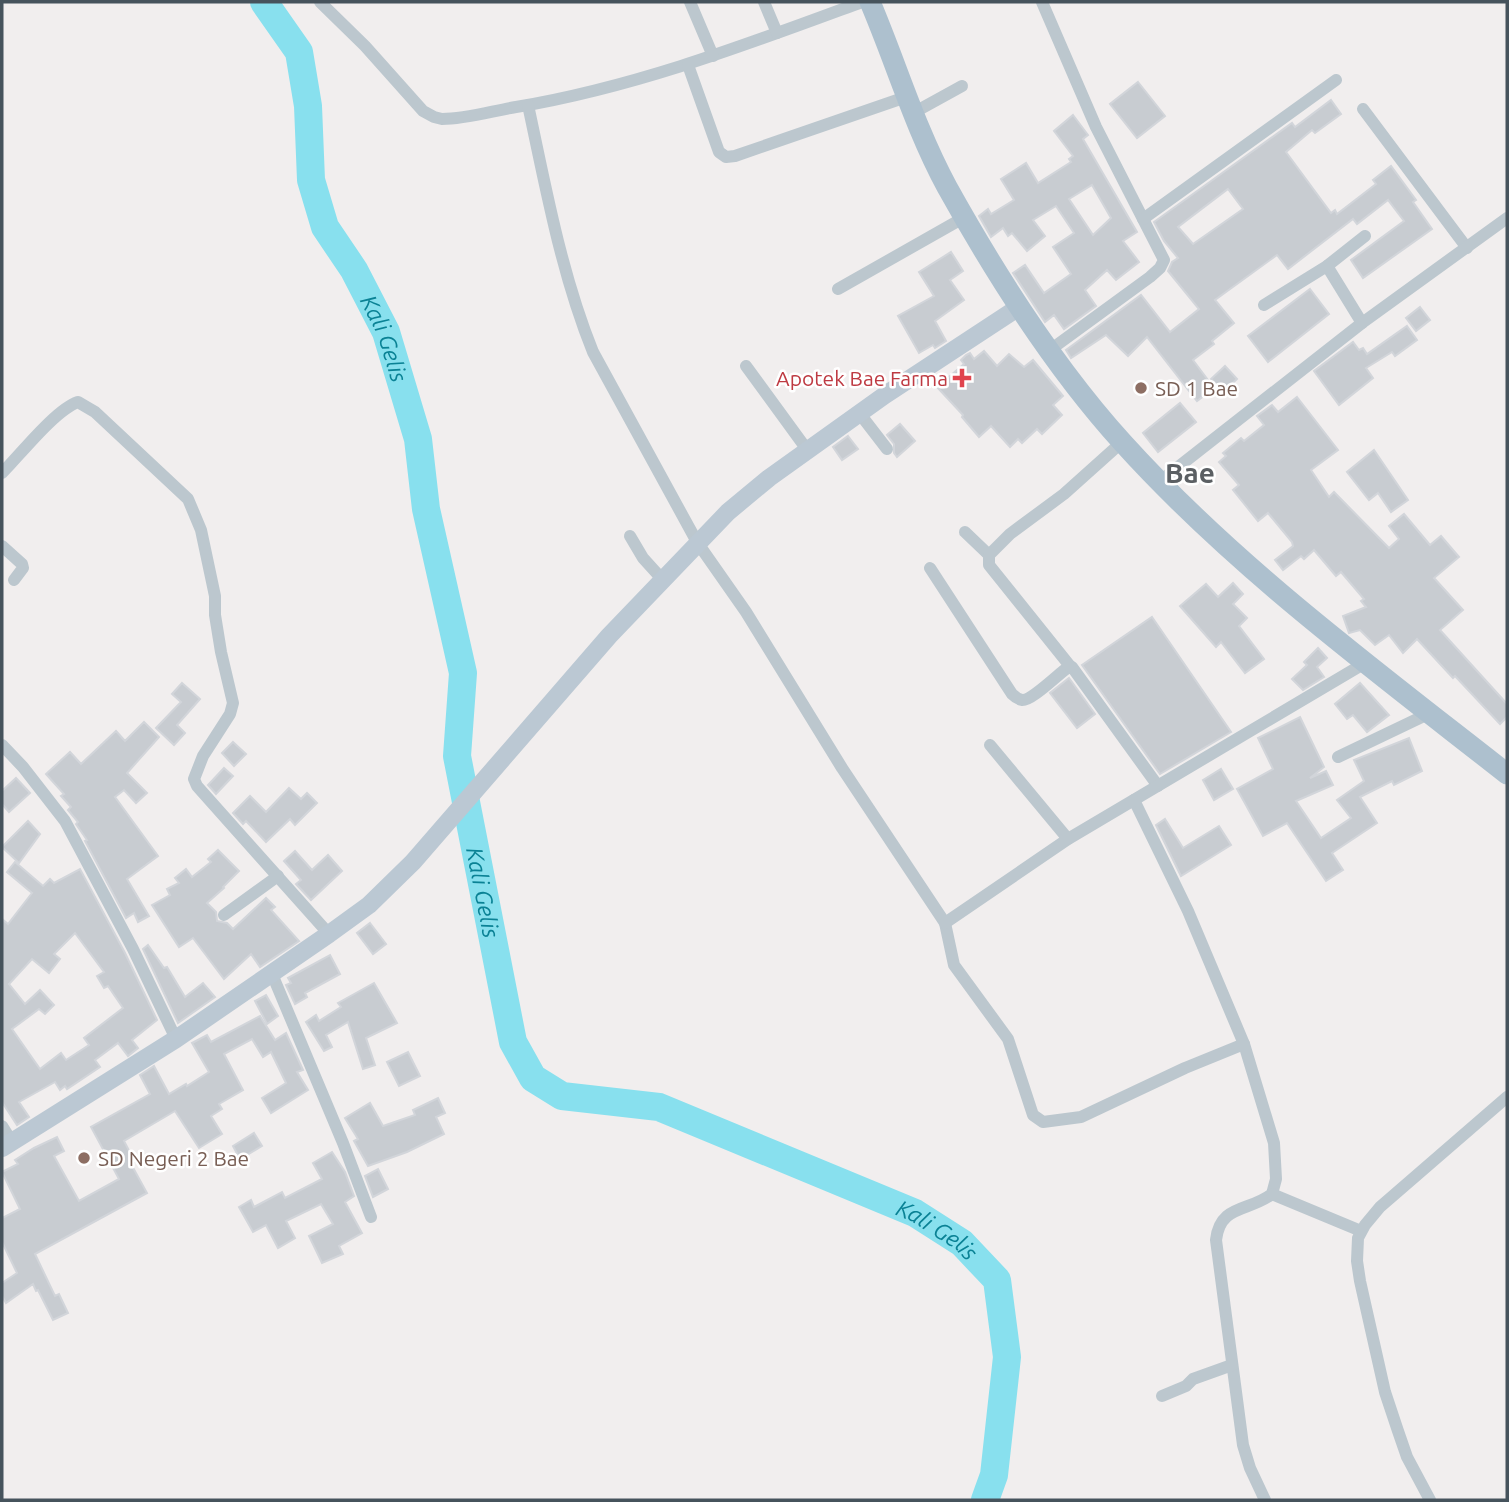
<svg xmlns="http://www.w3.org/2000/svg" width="1509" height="1502" font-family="Ubuntu,sans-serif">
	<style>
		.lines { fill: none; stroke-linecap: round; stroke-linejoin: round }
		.river { stroke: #88e0ee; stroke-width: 28 }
		.building { fill: #c8ccd1; stroke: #d2d5da; stroke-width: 2; fill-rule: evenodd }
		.street { stroke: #bcc7ce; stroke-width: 12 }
		.secondary { stroke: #bbc8d3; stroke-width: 18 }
		.primary { stroke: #adc0ce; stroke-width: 21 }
		.health-dot { fill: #e0444e; stroke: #fff; stroke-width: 2.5 }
		.education-dot { fill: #8d6e63; stroke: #fff; stroke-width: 2.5 }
		.labels { text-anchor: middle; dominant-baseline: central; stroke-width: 5; stroke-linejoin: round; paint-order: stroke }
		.health-label { font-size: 21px; fill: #be3a42; stroke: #fff; text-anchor: end }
		.education-label { font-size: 21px; fill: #785e54; stroke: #fff; text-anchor: start }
		.water-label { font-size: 23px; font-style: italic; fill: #0a8295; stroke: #fff }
		.district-label { font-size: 28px; font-weight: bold; fill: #5b5f63; stroke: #fff }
	</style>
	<rect width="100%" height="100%" fill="#f1eeee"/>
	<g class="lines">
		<path class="river" id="s1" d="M264 2 299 52 308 106 311 180 325 227 354 270 386 332 418 439 426 509 463 673 457 756 513 1042 533 1078 562 1096 659 1107 915 1213 962 1243 997 1280 1007 1357 994 1475 985 1500"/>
	</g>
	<g class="building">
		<polygon points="1138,82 1165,116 1137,138 1110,104"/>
		<path d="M1331 100 1341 114 1315 133 1312 130 1286 152 1331 213 1335 210 1337 214 1376 184 1373 180 1391 166 1416 200 1413 202 1432 229 1363 278 1351 260 1404 221 1388 200 1357 224 1353 219 1288 269 1277 255 1215 300 1234 323 1212 341 1214 344 1193 360 1214 388 1197 401 1147 337 1128 356 1106 335 1071 358 1066 350 1141 295 1170 332 1199 309 1168 271 1172 262 1178 258 1164 241 1154 222 1292 123 1295 127ZM1228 189 1243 209 1193 244 1178 227Z"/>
		<path d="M1073 115 1088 135 1083 139 1137 232 1123 241 1139 262 1116 280 1107 270 1085 290 1096 306 1064 329 1054 315 1045 322 1013 273 1025 265 1044 293 1071 274 1053 247 1074 233 1056 206 1033 220 1045 236 1027 251 1012 233 1008 236 1003 228 991 237 979 216 988 209 991 214 1014 200 1001 179 1026 163 1038 183 1071 162 1069 159 1073 156 1054 131ZM1092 185 1111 218 1093 235 1069 199Z"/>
		<polygon points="951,252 963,271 950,280 964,300 935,321 946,341 935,348 933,345 919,353 898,316 934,296 919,272"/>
		<polygon points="1310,289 1329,314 1268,362 1248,336"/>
		<polygon points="1420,307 1430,320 1416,331 1406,318"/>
		<polygon points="1407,326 1417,340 1395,356 1392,352 1366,368 1373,378 1339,405 1314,371 1353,342 1359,350 1363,348 1367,354"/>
		<polygon points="984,351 997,366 1009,354 1024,367 1033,360 1063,396 1053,405 1062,415 1042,434 1037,429 1022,443 1018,439 1010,447 991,426 979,437 962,417 963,415 937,387 964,364 961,360 966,355 970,353 974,359"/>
		<polygon points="1225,366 1237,379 1223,392 1211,379"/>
		<polygon points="1297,397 1338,450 1311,470 1329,497 1334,492 1389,548 1399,539 1389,526 1404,514 1430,545 1441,536 1459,557 1434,578 1463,610 1440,630 1507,704 1507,717 1500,724 1455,676 1453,678 1417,639 1403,653 1389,635 1375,645 1360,630 1349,633 1343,616 1366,607 1361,601 1364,599 1341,572 1336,576 1314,550 1304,559 1301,556 1283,570 1275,560 1293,546 1292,542 1268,513 1258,521 1233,490 1239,485 1219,462 1226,456 1223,453 1241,438 1244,441 1264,425 1257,416 1272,405 1278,412"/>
		<polygon points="1180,403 1196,422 1158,452 1143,433"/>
		<polygon points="900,424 915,441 897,457 894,453 894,444 887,435"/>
		<polygon points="848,436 858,449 842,460 833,447"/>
		<polygon points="1374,450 1408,500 1391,512 1378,493 1369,500 1347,472"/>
		<polygon points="1233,583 1243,594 1233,604 1247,618 1239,626 1264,659 1245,673 1221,642 1216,647 1180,606 1206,584 1218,597"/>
		<polygon points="1152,617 1231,732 1160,774 1082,665"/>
		<polygon points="1318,648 1327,658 1317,667 1324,677 1303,690 1292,679 1307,665 1304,662"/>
		<polygon points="1069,678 1095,714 1077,728 1050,693"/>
		<polygon points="182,683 200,699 177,725 185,733 174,745 156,728 181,702 172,694"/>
		<polygon points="1360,683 1389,715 1367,732 1353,715 1347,719 1335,704"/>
		<polygon points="1300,717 1324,767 1310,778 1326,771 1333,785 1296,801 1321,838 1351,818 1337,800 1364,781 1354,760 1409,738 1422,771 1394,785 1392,781 1360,797 1377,823 1332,853 1343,870 1326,881 1287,823 1263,836 1237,789 1273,769 1258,738"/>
		<polygon points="144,722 159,737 127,773 147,793 136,803 124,790 115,797 158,856 127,879 149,916 138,922 134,913 126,918 85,841 87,840 76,824 78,822 68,810 71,807 61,796 64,794 46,774 70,752 81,764 116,731 125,741"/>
		<polygon points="233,742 246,754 234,766 222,753"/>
		<polygon points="224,768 233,776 216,794 208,785"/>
		<polygon points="1221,769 1233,789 1214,800 1203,780"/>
		<polygon points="16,778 30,793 9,812 2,804 2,791"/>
		<polygon points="289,788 301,799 307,793 317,803 295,825 290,819 266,842 246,821 243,824 233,813 250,796 266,812"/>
		<polygon points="1165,819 1183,848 1219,826 1231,845 1181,876 1156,825"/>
		<polygon points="28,821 40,834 19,863 2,847"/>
		<polygon points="218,850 239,871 223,887 224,888 207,903 216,912 217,921 227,923 233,929 266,898 275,907 271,910 299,941 260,967 251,954 224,979 193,938 179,947 152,905 170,895 167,889 179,883 175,878 186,869 192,877 211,862 208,859"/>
		<polygon points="295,851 312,870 328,855 342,871 311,900 296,884 301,880 284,861"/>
		<path d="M15 862 43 886 50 879 54 883 80 869 125 953 157 1020 132 1040 138 1048 128 1056 118 1043 95 1060 100 1067 67 1089 65 1086 60 1090 55 1082 19 1102 29 1117 17 1125 2 1102V919L8 924 32 893 7 872ZM75 933 104 972 97 976 104 988 108 986 123 1008 84 1038 89 1045 66 1060 61 1053 40 1069 12 1029 39 1009 45 1014 54 1005 40 990 25 1004 9 984 32 959 49 973 60 959 54 954Z"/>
		<polygon points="370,923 386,944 373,954 357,933"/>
		<polygon points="148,945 164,968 167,967 185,997 203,983 215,997 178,1023 143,949"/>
		<polygon points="330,955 340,974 305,993 307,997 295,1004 286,985 291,983 288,978"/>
		<polygon points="374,983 397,1023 366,1038 375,1065 363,1069 348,1022 326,1035 332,1047 324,1051 306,1022 316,1015 319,1021 341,1007 338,1003"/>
		<polygon points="266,995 278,1016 267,1024 255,1001"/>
		<polygon points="260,1016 275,1040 286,1033 303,1070 297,1072 308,1090 271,1113 262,1098 286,1083 271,1052 263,1057 252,1039 224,1054 243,1090 219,1104 222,1109 211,1116 222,1134 199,1148 175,1111 124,1141 135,1162 131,1164 147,1193 35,1254 55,1296 59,1294 68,1313 53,1320 38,1290 36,1291 33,1284 6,1303 2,1296 2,1283 17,1273 2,1242 2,1218 20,1209 2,1172 18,1164 15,1160 34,1148 57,1137 64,1151 54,1156 79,1201 119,1179 91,1127 150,1094 140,1075 154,1066 169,1094 186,1084 187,1086 209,1072 192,1043 207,1035 211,1042"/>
		<polygon points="408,1052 420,1076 399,1086 387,1062"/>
		<polygon points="438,1098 445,1113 436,1117 444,1134 407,1152 368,1166 354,1141 358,1139 345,1118 370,1103 383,1126 415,1115 413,1110"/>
		<polygon points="254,1133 262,1146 240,1159 233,1146"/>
		<polygon points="332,1152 345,1172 354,1196 345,1202 362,1233 339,1246 343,1254 322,1263 309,1236 333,1224 321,1204 286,1221 295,1238 278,1248 266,1225 253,1232 239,1207 251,1200 254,1207 282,1192 285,1198 322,1179 313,1163"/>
		<polygon points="378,1169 388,1189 373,1197 365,1176"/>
	</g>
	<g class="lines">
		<g class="street">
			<path d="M320 2 365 46 423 111 434 117 442 119C466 119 492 111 516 107 636 87 748 44 862 2"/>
			<polyline points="690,2 713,56"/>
			<polyline points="764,2 777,33"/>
			<polyline points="1042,2 1096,127 1164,260 1160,268 1150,277 1050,350"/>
			<polyline points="688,65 719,152 726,157 735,156 906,97"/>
			<path d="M528 105C546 188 561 273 593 352L697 542 746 612 842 768 945 923 954 965 1008 1039 1033 1115 1043 1122 1081 1117 1185 1068 1244 1044"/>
			<polyline points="1363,109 1467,248"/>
			<polyline points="913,113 962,86"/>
			<polyline points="1143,219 1336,80"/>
			<polyline points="1327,266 1362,323"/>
			<polyline points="838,289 965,217"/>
			<polyline points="1264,305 1327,266 1365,236"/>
			<polyline points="746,366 808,451"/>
			<polyline points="860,414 887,449"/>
			<path d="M2 473C20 455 55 410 78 402L95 412 188 499 201 530 215 596V615L221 652 233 703 230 714 203 756 194 779 197 786 329 934"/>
			<polyline points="1159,482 1362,323 1507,218"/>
			<polyline points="965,532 989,555"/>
			<polyline points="630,536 643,558 662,579"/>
			<polyline points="2,546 22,564 23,568 14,580"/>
			<path d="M930 568 1012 694C1014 696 1018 699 1022 700 1032 701 1060 672 1070 666L1072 667 1158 786"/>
			<polyline points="1070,666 989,565 989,555 1010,534 1064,494 1122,442"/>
			<polyline points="2,745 23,767 65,821 133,949 176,1039"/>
			<polyline points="990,745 1068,839"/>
			<polyline points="1338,757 1430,713"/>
			<path d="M1134 800 1188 911 1244 1044 1274 1143 1276 1179 1272 1194C1249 1212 1220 1204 1216 1240L1243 1445 1250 1468 1265 1500"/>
			<polyline points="224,915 278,876"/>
			<polyline points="945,923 1068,839 1365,663"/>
			<polyline points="272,974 343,1143 371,1217"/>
			<polyline points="2,1126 12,1142"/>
			<polyline points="1272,1194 1361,1231"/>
			<polyline points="1162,1396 1186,1386 1193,1379 1232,1365"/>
			<polyline points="1430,1500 1407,1457 1398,1431 1385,1392 1360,1281 1357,1261 1358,1238 1365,1225 1380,1207 1507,1097"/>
		</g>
		<polyline class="secondary" points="2,1148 176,1039 329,934 369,905 413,862 609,636 728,512 769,478 885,395 1019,307"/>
		<path class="primary" d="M870 2C896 63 915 128 947 187 997 277 1054 367 1123 443 1235 567 1376 671 1507 774"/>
	</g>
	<path class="health-dot" d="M958.5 367.5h7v7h7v7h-7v7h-7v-7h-7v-7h7z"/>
	<g class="education-dot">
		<circle cx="1141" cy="388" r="7"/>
		<circle cx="84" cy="1158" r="7"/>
	</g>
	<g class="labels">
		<g class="health-label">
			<text x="948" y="378">Apotek Bae Farma</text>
		</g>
		<g class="education-label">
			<text x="1155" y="388">SD 1 Bae</text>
			<text x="98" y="1158">SD Negeri 2 Bae</text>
		</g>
		<g class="water-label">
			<text stroke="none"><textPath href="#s1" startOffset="366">Kali Gelis</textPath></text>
			<text stroke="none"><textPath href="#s1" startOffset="933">Kali Gelis</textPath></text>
			<text stroke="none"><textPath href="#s1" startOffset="1563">Kali Gelis</textPath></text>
		</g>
		<g class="district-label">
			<text x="1190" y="472">Bae</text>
		</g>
	</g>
	<rect width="1509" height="1502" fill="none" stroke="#46535c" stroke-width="7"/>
</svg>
